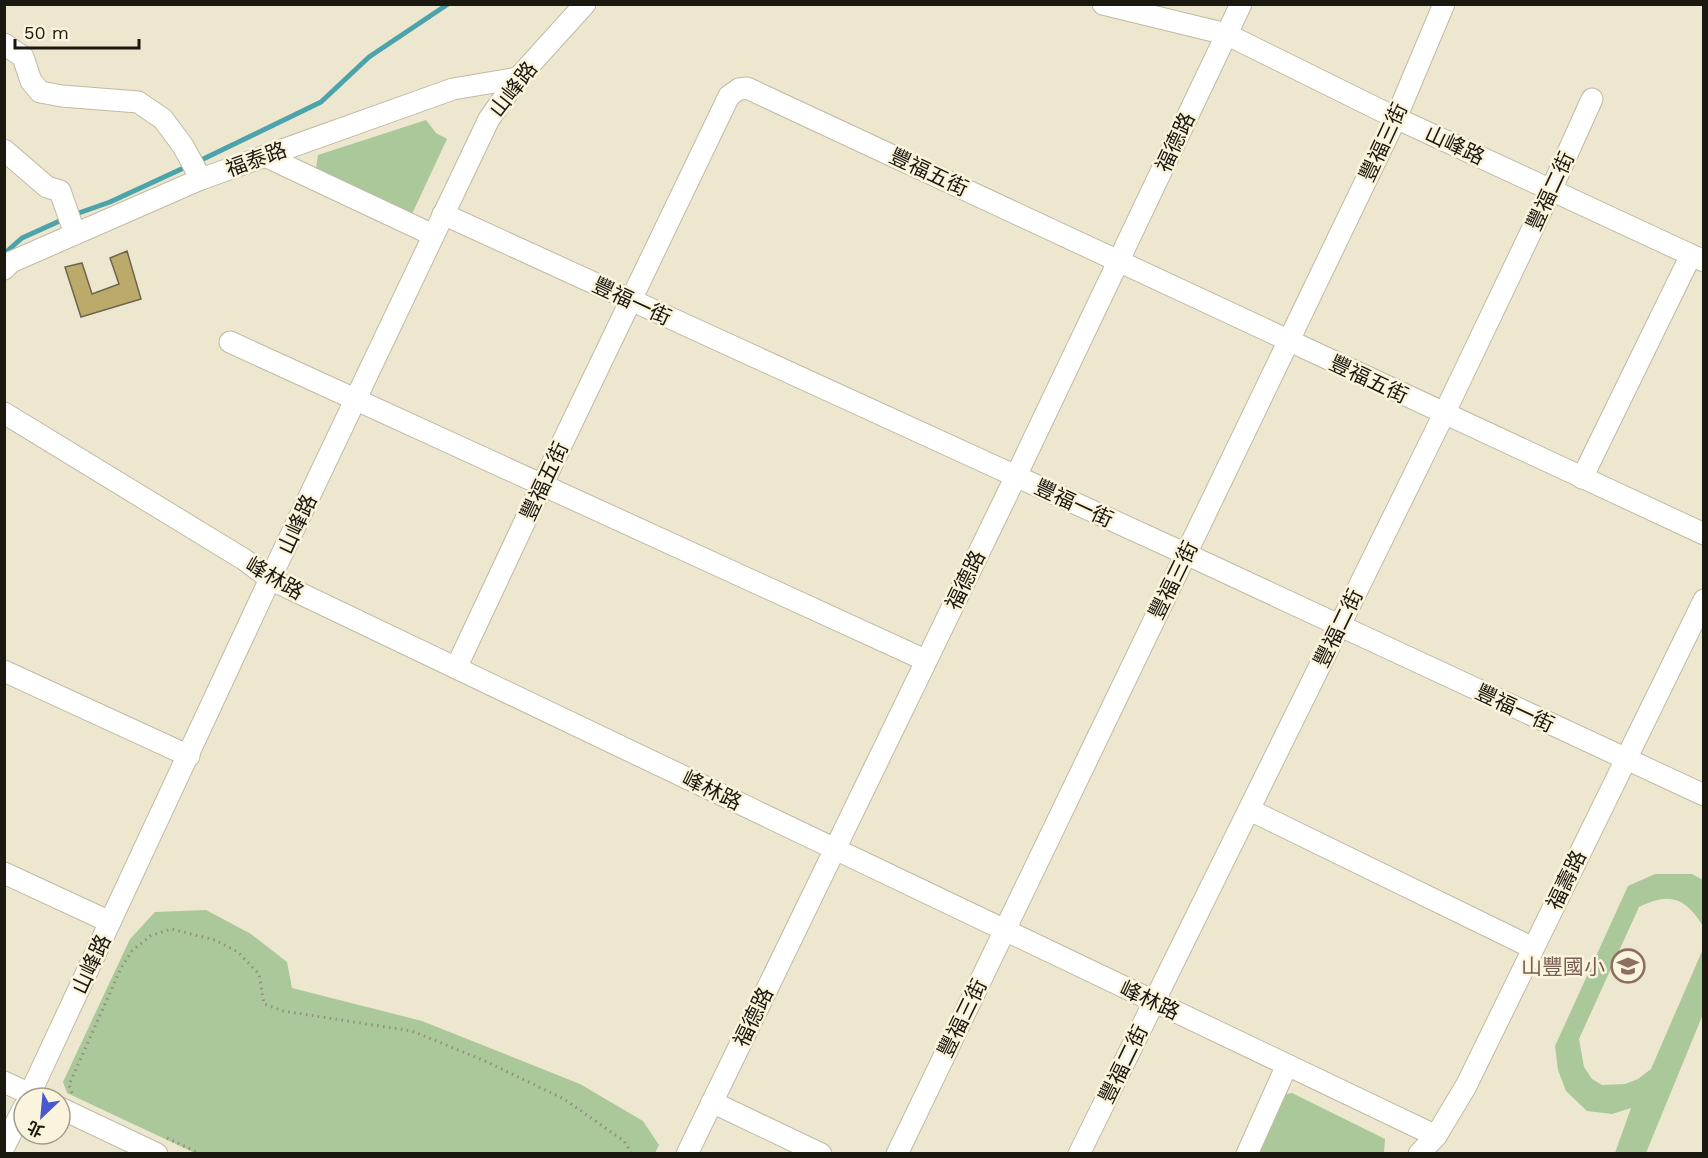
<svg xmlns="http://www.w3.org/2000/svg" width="1708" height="1158" font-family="'Work Sans','Noto Sans TC',sans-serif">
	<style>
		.green { fill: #aac89a }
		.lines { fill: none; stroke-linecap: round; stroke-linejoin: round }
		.stream { stroke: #4ba3ab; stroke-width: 5 }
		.building { fill: #bcaa6b; stroke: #6c6651; stroke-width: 1.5 }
		.minor-casing { stroke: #c0baa3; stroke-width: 23 }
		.path { stroke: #938e7d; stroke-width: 3; stroke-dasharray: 1.5 4.5; stroke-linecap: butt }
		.minor { stroke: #fff; stroke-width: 21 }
		.labels { text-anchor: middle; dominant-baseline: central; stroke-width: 5; stroke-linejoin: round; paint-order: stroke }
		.street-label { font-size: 21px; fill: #1b1810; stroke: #fbf4dc }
		.education-label { font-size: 21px; fill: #785e54; stroke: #fbf4dc; text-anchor: end }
	</style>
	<rect width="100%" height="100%" fill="#eee7cf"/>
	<g class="green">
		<polygon points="426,120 436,133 447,139 412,214 316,168 318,155"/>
		<path d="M1655 874H1692L1703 880V926C1685 897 1670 892 1639 907L1579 1039 1584 1067 1592 1079 1602 1085 1625 1084 1638 1079 1651 1069 1703 949V1014L1646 1153H1615L1631 1108 1612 1114 1587 1111 1566 1091 1558 1070 1555 1046 1628 886Z"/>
		<polygon points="206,910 251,934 287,962 292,988 422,1021 580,1084 643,1121 659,1145 655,1153 195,1153 67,1093 63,1082 130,939 155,912"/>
		<polygon points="1292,1093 1385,1139 1384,1153 1259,1153 1286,1094"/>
	</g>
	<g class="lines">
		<g class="stream">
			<polyline points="197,162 321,102 369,57 448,4"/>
			<polyline points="73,215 110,202 188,166"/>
			<polyline points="4,254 22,238 64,219"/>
		</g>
	</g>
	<polygon class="building" points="127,251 141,299 81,317 65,267 82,263 92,294 119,284 110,258"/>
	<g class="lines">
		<g class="minor-casing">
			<g id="minor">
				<polyline points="1103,4 1226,34 1396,118 1704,261"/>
				<polyline points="4,44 23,57 31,81 40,92 62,96 138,102 163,119 183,146 201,179"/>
				<polyline points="4,150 47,187 60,191 75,234"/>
				<polyline points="265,156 433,235"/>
				<polyline points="443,214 1186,554 1704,795"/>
				<polyline points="4,269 11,262 201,179 453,89 518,78"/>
				<polyline points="230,342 925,660"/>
				<polyline points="4,413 245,560 270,579 1436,1136"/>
				<polyline points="1582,478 1691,255"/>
				<polyline points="456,668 542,485 729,96 739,89 747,88 1704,534"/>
				<polyline points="4,671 189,756"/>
				<polyline points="1250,810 1533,948"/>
				<polyline points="4,873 110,922"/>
				<polyline points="4,1082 39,1098"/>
				<polyline points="28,1098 270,579 489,119 518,78 585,4"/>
				<polyline points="712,1102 821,1154"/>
				<polyline points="60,1108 157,1154"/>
				<polyline points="4,1147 24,1107"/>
				<polyline points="687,1154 1016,476 1241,4"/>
				<polyline points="897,1154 1396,118 1444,4"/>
				<polyline points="1079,1154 1444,414 1551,190 1592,99"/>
				<polyline points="1247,1154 1287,1065"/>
				<polyline points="1419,1154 1436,1136 1466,1086 1704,600"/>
			</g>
		</g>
		<g class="path">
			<polyline points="72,1093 69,1085 121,968 132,951 150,936 171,929 215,940 238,952 259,974 264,1004 283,1011 412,1031 485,1061 564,1099 624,1141 632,1154"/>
			<polyline points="167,1138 201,1154"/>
		</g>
		<use href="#minor" class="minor"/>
	</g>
	<defs>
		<g id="school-ring" transform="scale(1.725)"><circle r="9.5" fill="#fbf4dc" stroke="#8d6e63" stroke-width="1.5"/><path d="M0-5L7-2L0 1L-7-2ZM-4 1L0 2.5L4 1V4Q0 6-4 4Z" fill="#8d6e63"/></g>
	</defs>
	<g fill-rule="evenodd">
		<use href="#school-ring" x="1628" y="966"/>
	</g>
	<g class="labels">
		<g class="street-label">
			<text transform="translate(513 89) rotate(-52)">山峰路</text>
			<text transform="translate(1175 142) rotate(-65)">福德路</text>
			<text transform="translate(1383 142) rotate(-65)">豐福三街</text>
			<text transform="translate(1455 145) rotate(25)">山峰路</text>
			<text transform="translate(256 159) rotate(-20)">福泰路</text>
			<text transform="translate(929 172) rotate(25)">豐福五街</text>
			<text transform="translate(1550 191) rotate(-65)">豐福二街</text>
			<text transform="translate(632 301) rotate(25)">豐福一街</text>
			<text transform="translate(1369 379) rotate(25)">豐福五街</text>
			<text transform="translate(544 481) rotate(-65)">豐福五街</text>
			<text transform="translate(1074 503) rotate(25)">豐福一街</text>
			<text transform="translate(297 524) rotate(-65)">山峰路</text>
			<text transform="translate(275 578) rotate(30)">峰林路</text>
			<text transform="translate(965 580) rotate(-64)">福德路</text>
			<text transform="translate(1173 580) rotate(-64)">豐福三街</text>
			<text transform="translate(1338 628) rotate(-64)">豐福二街</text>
			<text transform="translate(1515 708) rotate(25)">豐福一街</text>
			<text transform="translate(712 790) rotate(26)">峰林路</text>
			<text transform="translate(1566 880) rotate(-64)">福壽路</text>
			<text transform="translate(91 964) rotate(-65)">山峰路</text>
			<text transform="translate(1150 1000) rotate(25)">峰林路</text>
			<text transform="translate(753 1017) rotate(-64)">福德路</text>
			<text transform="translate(962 1018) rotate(-64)">豐福三街</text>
			<text transform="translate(1123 1064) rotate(-64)">豐福二街</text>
		</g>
		<g class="education-label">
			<text x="1605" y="966">山豐國小</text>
		</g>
	</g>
	<rect width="1708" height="1158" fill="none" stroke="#1b1810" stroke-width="12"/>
	<g transform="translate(42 1116) rotate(206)"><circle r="28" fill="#fbf4dc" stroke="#a19c8a" stroke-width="1.5"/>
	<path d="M0-4.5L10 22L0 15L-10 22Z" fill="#4858cd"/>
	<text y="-9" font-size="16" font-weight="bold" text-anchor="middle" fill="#1b1810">北</text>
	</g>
	<path d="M15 39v9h124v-9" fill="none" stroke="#1b1810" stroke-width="3"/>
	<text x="24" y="39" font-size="18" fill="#1b1810" stroke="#fbf4dc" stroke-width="4.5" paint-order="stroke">50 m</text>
</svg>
